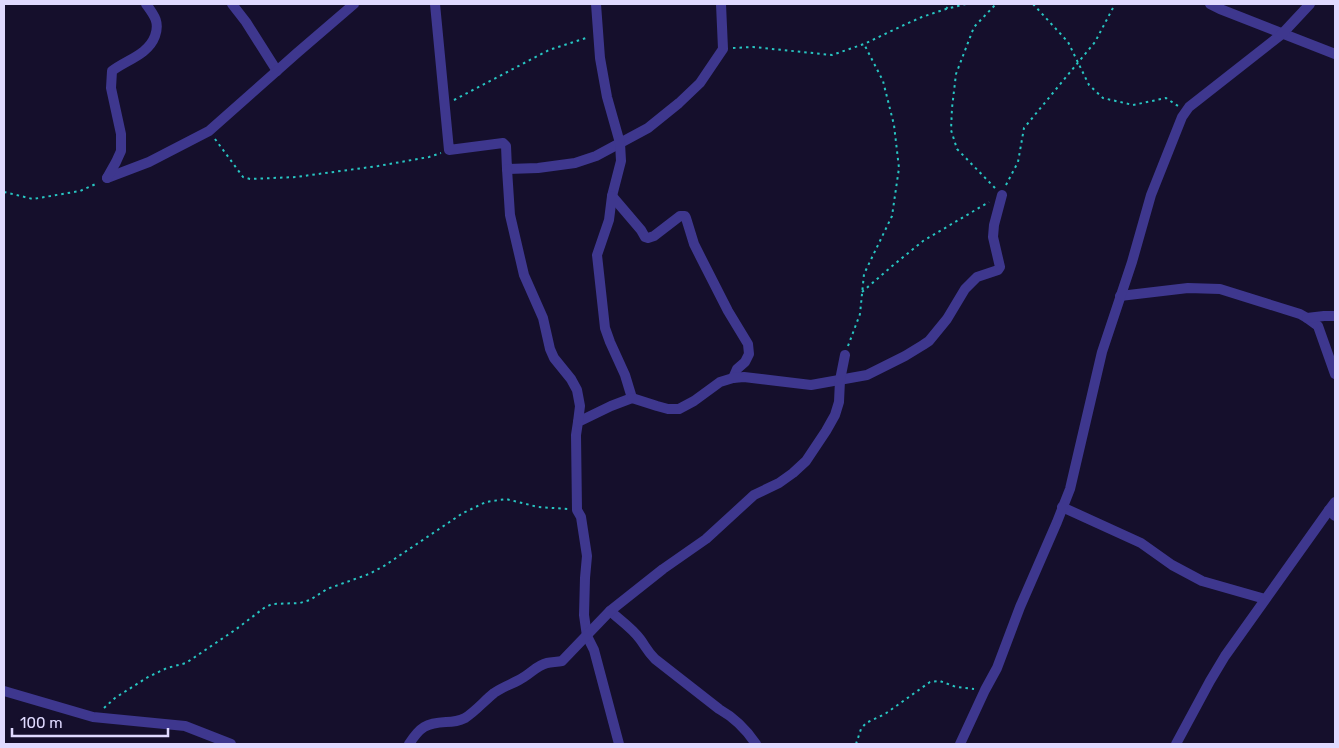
<svg xmlns="http://www.w3.org/2000/svg" width="1339" height="748" font-family="Rubik,sans-serif">
	<style>
		.lines { fill: none; stroke-linecap: round; stroke-linejoin: round }
		.path { stroke: #28c5c2; stroke-width: 2; stroke-dasharray: 2.5 4; stroke-linecap: butt }
		.minor { stroke: #3e378e; stroke-width: 10 }
	</style>
	<rect width="100%" height="100%" fill="#150f2c"/>
	<g class="lines">
		<g class="path">
			<polyline points="1033,4 1068,42 1089,85 1103,98 1133,105 1166,98 1178,106"/>
			<polyline points="946,9 950,4"/>
			<polyline points="733,48 753,47 832,55 864,44 904,25 922,17 946,9 966,4"/>
			<polyline points="454,100 549,50 589,37"/>
			<polyline points="215,139 243,177 250,179 296,177 378,166 429,157 441,153"/>
			<polyline points="1006,185 1018,162 1024,128 1095,42 1115,4"/>
			<polyline points="995,188 957,149 951,130 952,108 956,74 974,27 996,4"/>
			<polyline points="4,192 33,199 80,191 98,183"/>
			<polyline points="862,292 891,267 923,241 989,202"/>
			<polyline points="848,346 860,314 864,274 892,216 899,168 894,125 883,81 864,44"/>
			<polyline points="104,708 115,698 148,677 167,668 186,663 235,630 264,608 272,604 300,603 310,600 327,589 369,574 384,566 463,513 486,502 506,499 538,507 568,509"/>
			<polyline points="856,744 861,729 866,723 885,714 930,682 940,681 956,687 974,689"/>
		</g>
		<g class="minor">
			<polyline points="232,4 246,22 277,71"/>
			<polyline points="435,4 449,150 503,143 506,146 507,169 538,168 575,163 596,156 648,128 679,103 700,83 723,49 721,4"/>
			<polyline points="596,4 600,58 607,97 620,143 621,161 612,196 609,220 597,255 605,328 610,342 625,375 632,398 611,406 578,422 576,435 577,510 581,517 587,556 585,578 584,615 587,636 594,650 619,744"/>
			<polyline points="1210,4 1220,9 1335,54"/>
			<polyline points="507,169 510,215 524,275 543,318 550,349 554,358 571,379 577,390 580,406 578,422"/>
			<polyline points="107,178 149,162 209,131 297,53 354,4"/>
			<path d="M107 178 116 162 121 151V134L111 88 112 71C126 60 148 55 155 36 160 22 154 15 146 4"/>
			<polyline points="612,196 641,230 645,237 648,238 654,236 680,216 685,216 686,218 694,244 701,258 728,311 748,344 749,354 745,362 737,369 733,378"/>
			<polyline points="1120,296 1188,288 1220,289 1300,314 1307,318 1318,326 1335,374"/>
			<polyline points="1307,318 1324,316 1335,316"/>
			<polyline points="632,398 657,406 668,409 679,409 694,401 720,382 733,378 744,377 811,385 867,375 905,356 923,345 929,341 947,319 965,289 977,277 998,270 1000,267 993,237 994,225 1002,195"/>
			<polyline points="1335,502 1329,510 1335,516"/>
			<polyline points="1062,507 1141,543 1172,565 1202,581 1265,599"/>
			<path d="M610 611C620 620 632 628 640 639 646 647 647 651 655 659L719 709C735 718 746 729 756 744"/>
			<polyline points="4,691 93,717 185,726 231,744"/>
			<path d="M409 744C420 727 426 723 446 722 453 722 459 721 465 718 476 711 484 701 494 693 504 686 515 683 524 677 532 672 538 665 547 663 552 662 557 662 562 661L610 611 663 569 706 539 754 495 779 483 793 473 806 461 826 431 835 415 839 402 840 380 845 355"/>
			<polyline points="960,744 985,690 997,668 1020,607 1057,522 1070,489 1102,352 1132,262 1151,195 1182,117 1189,107 1282,34 1310,4"/>
			<polyline points="1176,744 1210,681 1225,656 1329,510"/>
		</g>
	</g>
	<rect width="1339" height="748" fill="none" stroke="#e0daff" stroke-width="10"/>
	<path d="M12 728v8h156v-8" fill="none" stroke="#e0daff" stroke-width="2.5"/>
	<text x="20" y="728" font-size="15" fill="#e0daff" stroke="#150f2c" stroke-width="4" paint-order="stroke">100 m</text>
</svg>
